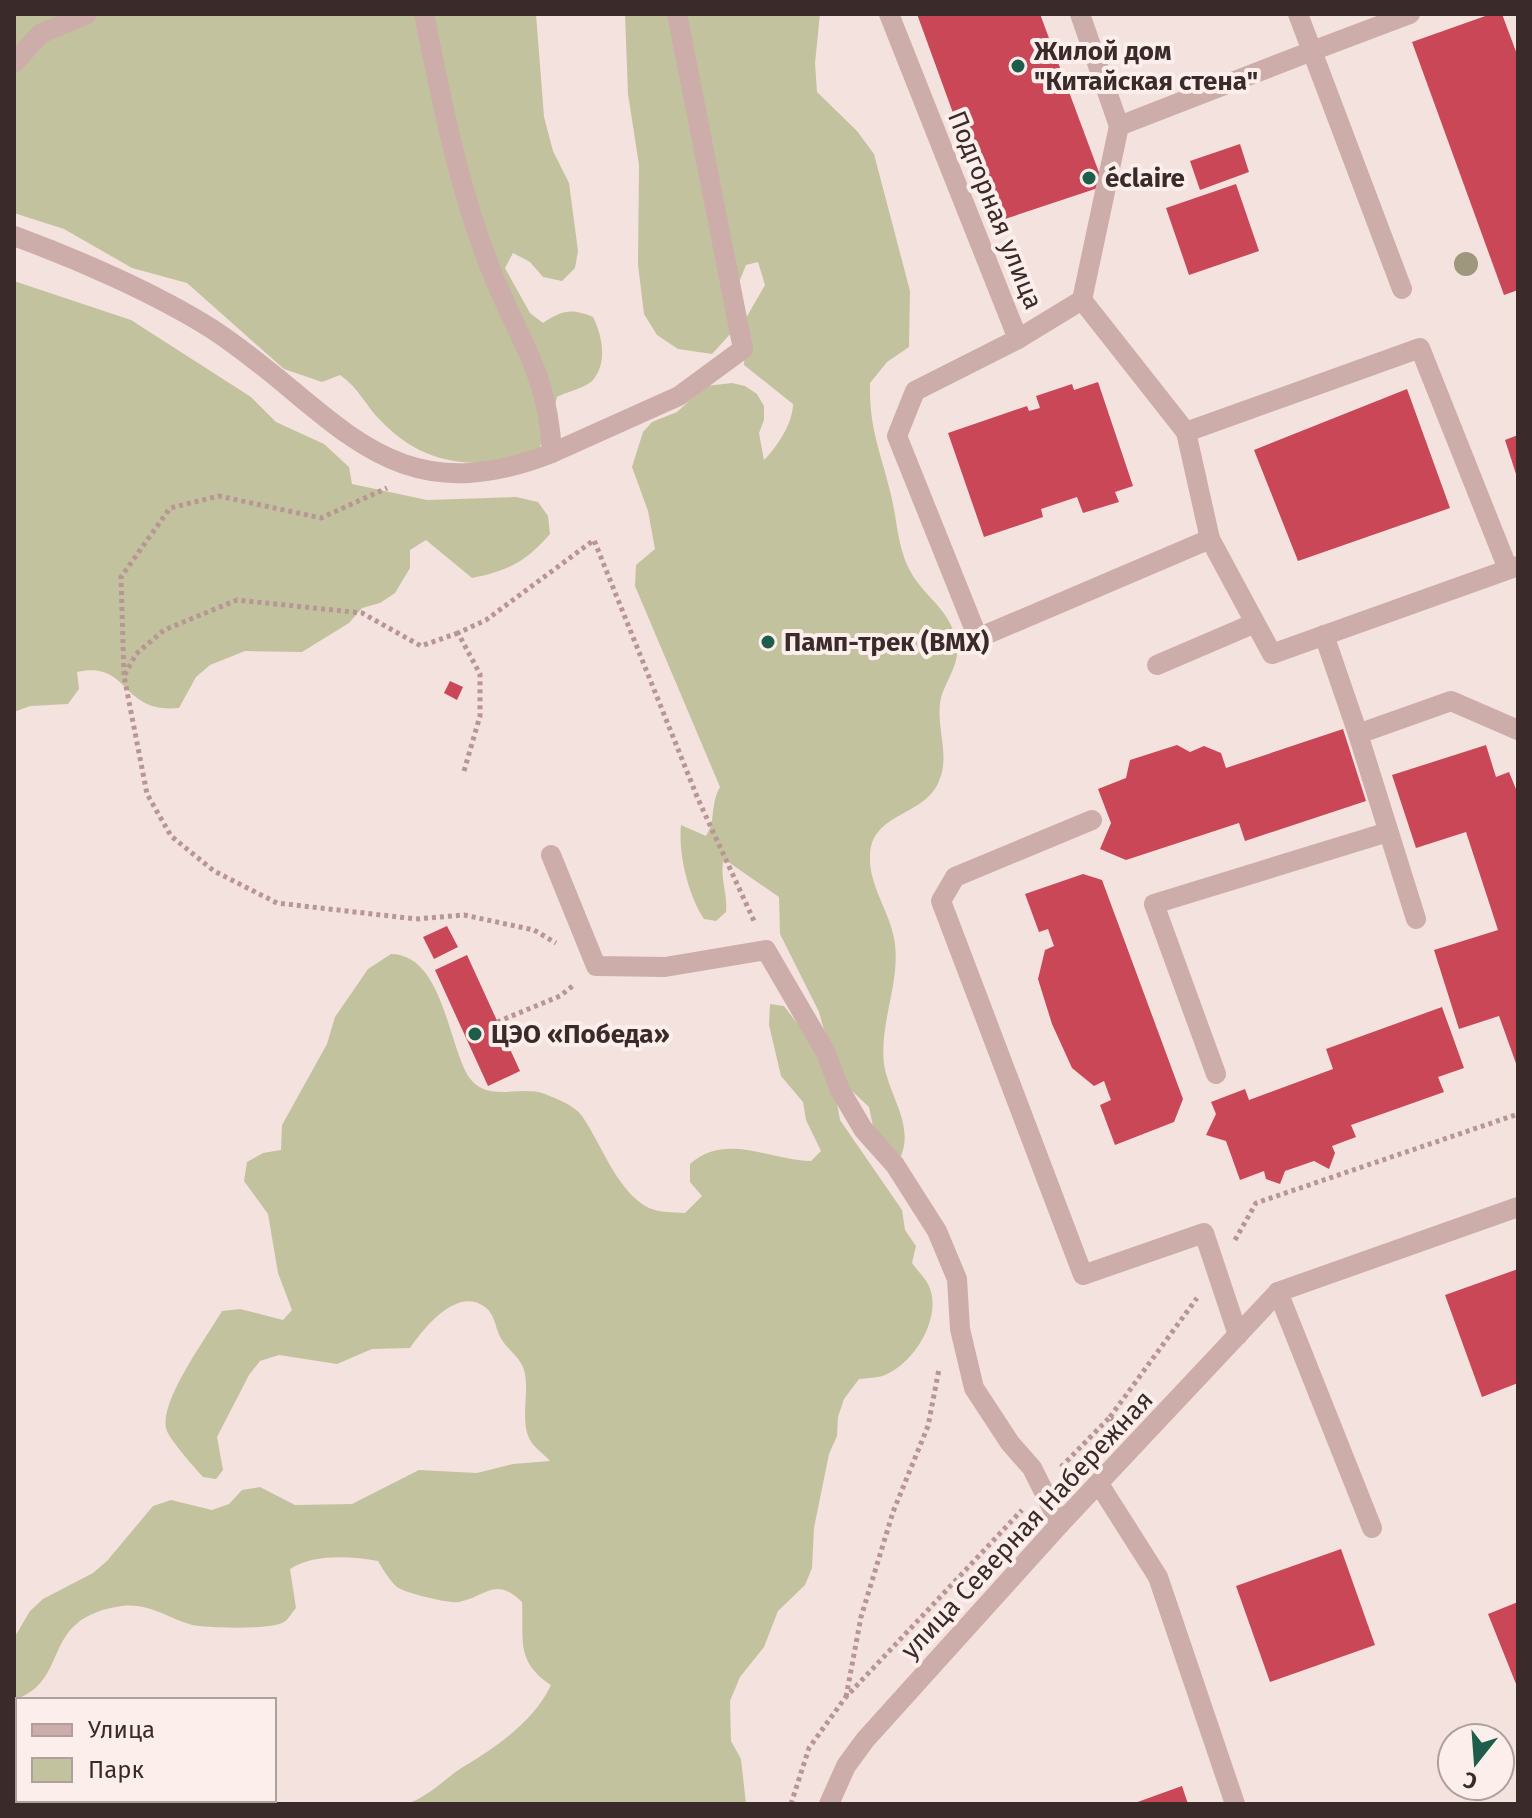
<svg xmlns="http://www.w3.org/2000/svg" width="1532" height="1818" font-family="'Fira Sans',sans-serif">
	<style>
		.green { fill: #c3c29e }
		.building { fill: #c94757 }
		.lines { fill: none; stroke-linecap: round; stroke-linejoin: round }
		.path { stroke: #b89694; stroke-width: 5; stroke-dasharray: 4 4; stroke-linecap: butt }
		.service { stroke: #ccadaa; stroke-width: 20 }
		.minor { stroke: #ccadaa; stroke-width: 20 }
		.tertiary { stroke: #ccadaa; stroke-width: 20 }
		.tree { fill: #9f977d }
		.poi-dot { fill: #1d5d4a; stroke: #fbeeeb; stroke-width: 3 }
		.labels { text-anchor: middle; dominant-baseline: central; stroke-width: 8; stroke-linejoin: round; paint-order: stroke }
		.poi-label { font-size: 26px; font-weight: bold; fill: #3a2a2a; stroke: #fbeeeb; text-anchor: start }
		.street-label { font-size: 26px; fill: #3a2a2a; stroke: #fbeeeb }
	</style>
	<rect width="100%" height="100%" fill="#f4e2df"/>
	<g class="green">
		<path d="M14 14H536L544 117 553 151 569 183 578 251 575 268 562 281 543 277 530 262 513 253 505 268 530 313 543 323C562 310 572 308 593 317 602 335 608 362 593 380 586 388 566 392 557 397L549 431 531 462C469 464 428 469 381 421 365 405 358 387 340 375L322 382 284 369 187 283 132 268 64 229 14 213Z"/>
		<path d="M625 14H820L815 63 817 92 857 131 874 154 910 291 909 347 887 362 870 383C869 430 881 452 891 495 898 523 897 550 913 576 930 602 953 612 957 647 959 668 942 685 940 704 937 730 950 756 939 781 925 817 870 812 870 857 869 885 889 911 894 938 902 981 879 1021 884 1064 889 1096 914 1124 901 1156H893L874 1131 869 1107 851 1090 832 1059 819 1012 780 934 779 897 724 859C719 877 728 893 726 912L716 921 704 919C688 895 678 853 681 825L706 836C716 822 710 804 720 787L635 586 636 565 655 549 648 511 632 467 643 432 652 422 677 412 706 386 732 383 745 386 757 394 764 406V420L759 433 764 460C777 447 793 423 793 404L744 365 746 318 765 285 758 262 746 265 736 290 733 331 712 354 678 349 657 335 644 314 638 265 639 165 628 94Z"/>
		<path d="M14 281 131 320 251 397 276 422 324 444 349 467 352 484 427 500 516 497 538 502 548 516 550 534C526 562 507 571 472 578L426 540 410 550V568L395 593 380 603 362 608 349 623 302 652 245 651 210 665 196 677 179 708C120 714 130 660 77 672L79 689 68 704 30 706 14 712Z"/>
		<path d="M391 954C441 954 448 1040 467 1074 485 1105 519 1084 545 1094 557 1099 574 1105 582 1116 601 1143 617 1192 649 1208 660 1213 673 1212 685 1213L702 1196 690 1182V1164C726 1132 769 1160 811 1161L821 1151 806 1120 803 1102 781 1076 769 1025 770 1004 784 1006 809 1039 835 1092 840 1120 902 1210 905 1230 916 1246 912 1263C917 1270 924 1277 928 1284 944 1315 915 1363 885 1375 878 1378 867 1378 859 1379L844 1399 838 1417 837 1436 829 1454 814 1528 812 1568 805 1585 778 1611 764 1647 740 1677 730 1701 731 1741 741 1759 746 1804H407C435 1793 445 1777 468 1764 501 1744 535 1719 551 1685 515 1661 524 1640 522 1602 495 1576 487 1596 459 1602 450 1604 405 1593 397 1587 389 1580 383 1569 378 1561 350 1556 313 1554 290 1569L296 1608C292 1612 288 1620 284 1622 273 1630 206 1628 192 1625 167 1618 150 1603 122 1606 37 1618 73 1680 14 1700V1638L30 1611 43 1599 93 1573 107 1561 153 1506 171 1500 212 1510 229 1504 242 1490 260 1487 295 1505 352 1504 419 1470 477 1473 513 1464 550 1461C544 1454 533 1447 529 1438 520 1419 530 1391 524 1370 520 1357 509 1351 502 1340 495 1330 496 1315 485 1307 457 1286 424 1328 410 1348L372 1349 337 1364 279 1355 260 1361 249 1375 217 1437 223 1470 216 1479 203 1477C195 1468 167 1437 166 1428 160 1400 207 1337 222 1311L240 1309 283 1320 292 1310 278 1273 268 1214 244 1181 247 1162 263 1153 281 1150 282 1125 327 1044 335 1017 368 969Z"/>
	</g>
	<g class="building">
		<polygon points="917,14 1040,14 1104,186 993,223"/>
		<polygon points="1491,14 1502,14 1518,57 1518,290 1504,295 1412,42"/>
		<polygon points="1240,144 1249,172 1200,190 1190,161"/>
		<polygon points="1236,184 1259,251 1189,275 1166,208"/>
		<polygon points="1098,382 1133,486 1115,492 1119,502 1083,513 1077,497 1041,509 1043,517 984,537 948,433 1027,406 1029,411 1040,408 1036,396 1072,384 1074,390"/>
		<polygon points="1407,389 1450,508 1298,561 1254,450"/>
		<polygon points="1518,435 1518,477 1517,477 1505,440"/>
		<polygon points="450,681 463,687 457,700 444,693"/>
		<polygon points="1343,729 1366,801 1245,841 1239,823 1126,860 1100,849 1111,823 1098,789 1126,778 1130,760 1177,745 1190,752 1204,746 1221,753 1226,768"/>
		<polygon points="1486,745 1496,777 1509,772 1518,794 1518,1069 1499,1016 1459,1029 1434,950 1498,930 1466,832 1416,848 1392,775"/>
		<polygon points="1083,874 1102,880 1183,1099 1174,1122 1115,1145 1100,1105 1111,1100 1104,1081 1094,1086 1072,1068 1052,1024 1038,979 1045,950 1054,946 1048,929 1039,932 1025,894"/>
		<polygon points="447,926 458,947 434,959 423,937"/>
		<polygon points="467,955 520,1071 488,1086 435,970"/>
		<polygon points="1442,1007 1464,1068 1438,1077 1444,1092 1351,1125 1356,1137 1332,1146 1335,1153 1329,1169 1314,1161 1285,1171 1280,1184 1266,1179 1264,1171 1240,1180 1226,1141 1206,1135 1216,1114 1211,1102 1245,1089 1249,1100 1333,1069 1326,1049"/>
		<polygon points="1518,1269 1518,1383 1482,1397 1445,1295"/>
		<polygon points="1341,1549 1375,1645 1270,1682 1236,1586"/>
		<polygon points="1518,1602 1518,1689 1488,1614"/>
		<polygon points="1182,1786 1188,1804 1132,1804"/>
	</g>
	<g class="lines">
		<g class="path">
			<polyline points="458,633 421,646 362,613 237,600 164,630 136,654 124,676 147,794 171,836 214,871 277,903 416,919 464,915 534,930 556,943"/>
			<polyline points="124,675 121,577 170,508 219,496 321,518 387,488"/>
			<polyline points="464,771 480,716 480,674 458,633 486,620 594,540 698,799 755,923"/>
			<polyline points="497,1022 560,996 575,984"/>
			<polyline points="1235,1240 1256,1203 1518,1114"/>
			<polyline points="1110,1417 1197,1298"/>
			<polyline points="1061,1467 1110,1417 1116,1423"/>
			<polyline points="846,1697 861,1617 893,1512 928,1426 939,1369"/>
			<polyline points="791,1804 809,1748 845,1698 1022,1510"/>
		</g>
		<g class="service">
			<path d="M424 14C442 103 460 196 495 280 523 347 548 376 552 453L679 396 743 349 677 14"/>
			<polyline points="1080,14 1119,126"/>
			<polyline points="1298,14 1312,51 1119,126 1082,300 1018,339 915,391 897,436 978,638 1210,539 1272,654 1518,566"/>
			<polyline points="14,63 40,34 87,14"/>
			<path d="M14 236C77 259 155 293 212 329 335 409 385 519 552 453"/>
			<polyline points="1402,289 1312,51 1410,14"/>
			<polyline points="1082,300 1186,432"/>
			<polyline points="1210,539 1186,432 1420,348 1508,569"/>
			<polyline points="1324,635 1358,734"/>
			<polyline points="1157,665 1255,623"/>
			<polyline points="1092,820 955,877 941,901 1083,1275 1204,1233 1238,1335"/>
			<polyline points="551,855 596,966 665,967 766,950 826,1053 840,1090 863,1129 895,1165 937,1231 957,1279 960,1329 974,1388 1010,1443 1032,1468 1060,1524"/>
			<polyline points="1416,919 1358,734 1451,701 1518,730"/>
			<polyline points="1216,1074 1154,904 1388,832"/>
			<polyline points="1278,1292 1372,1528"/>
			<polyline points="1099,1484 1158,1577 1235,1804"/>
		</g>
		<polyline class="minor" points="889,14 1018,339"/>
		<polyline class="tertiary" points="829,1804 846,1766 865,1740 1060,1524 1278,1292 1518,1207"/>
	</g>
	<circle class="tree" cx="1466" cy="264" r="12"/>
	<g class="poi-dot">
		<circle cx="1018" cy="66" r="8"/>
		<circle cx="1089" cy="178" r="8"/>
		<circle cx="768" cy="642" r="8"/>
		<circle cx="475" cy="1034" r="8"/>
	</g>
	<g class="labels">
		<g class="poi-label">
			<text x="1034" y="51">Жилой дом<tspan x="1034" dy="30">"Китайская стена"</tspan></text>
			<text x="1105" y="178">éclaire</text>
			<text x="784" y="642">Памп-трек (BMX)</text>
			<text x="491" y="1034">ЦЭО «Победа»</text>
		</g>
		<g class="street-label">
			<text transform="translate(995 210) rotate(68)">Подгорная улица</text>
			<text transform="translate(1027 1525) rotate(-47)">улица Северная Набережная</text>
		</g>
	</g>
	<rect width="1532" height="1818" fill="none" stroke="#3a2a2a" stroke-width="32"/>
	<rect x="16" y="1698" width="260" height="104" fill="#fbeeeb" stroke="#aea09e" stroke-width="2"/>
	<rect x="32" y="1724" width="40" height="12" fill="#ccadaa" stroke="#aea09e" stroke-width="2"/>
	<text x="88" y="1738" font-size="24" fill="#3a2a2a">Улица</text>
	<rect x="32" y="1758" width="40" height="24" fill="#c3c29e" stroke="#aea09e" stroke-width="2"/>
	<text x="88" y="1778" font-size="24" fill="#3a2a2a">Парк</text>
	<g transform="translate(1476 1762) rotate(197)"><circle r="38" fill="#fbeeeb" stroke="#aea09e" stroke-width="2"/>
	<path d="M0-6L14 30L0 20L-14 30Z" fill="#1d5d4a"/>
	<text y="-12" font-size="22" font-weight="bold" text-anchor="middle" fill="#3a2a2a">С</text>
	</g>
</svg>
